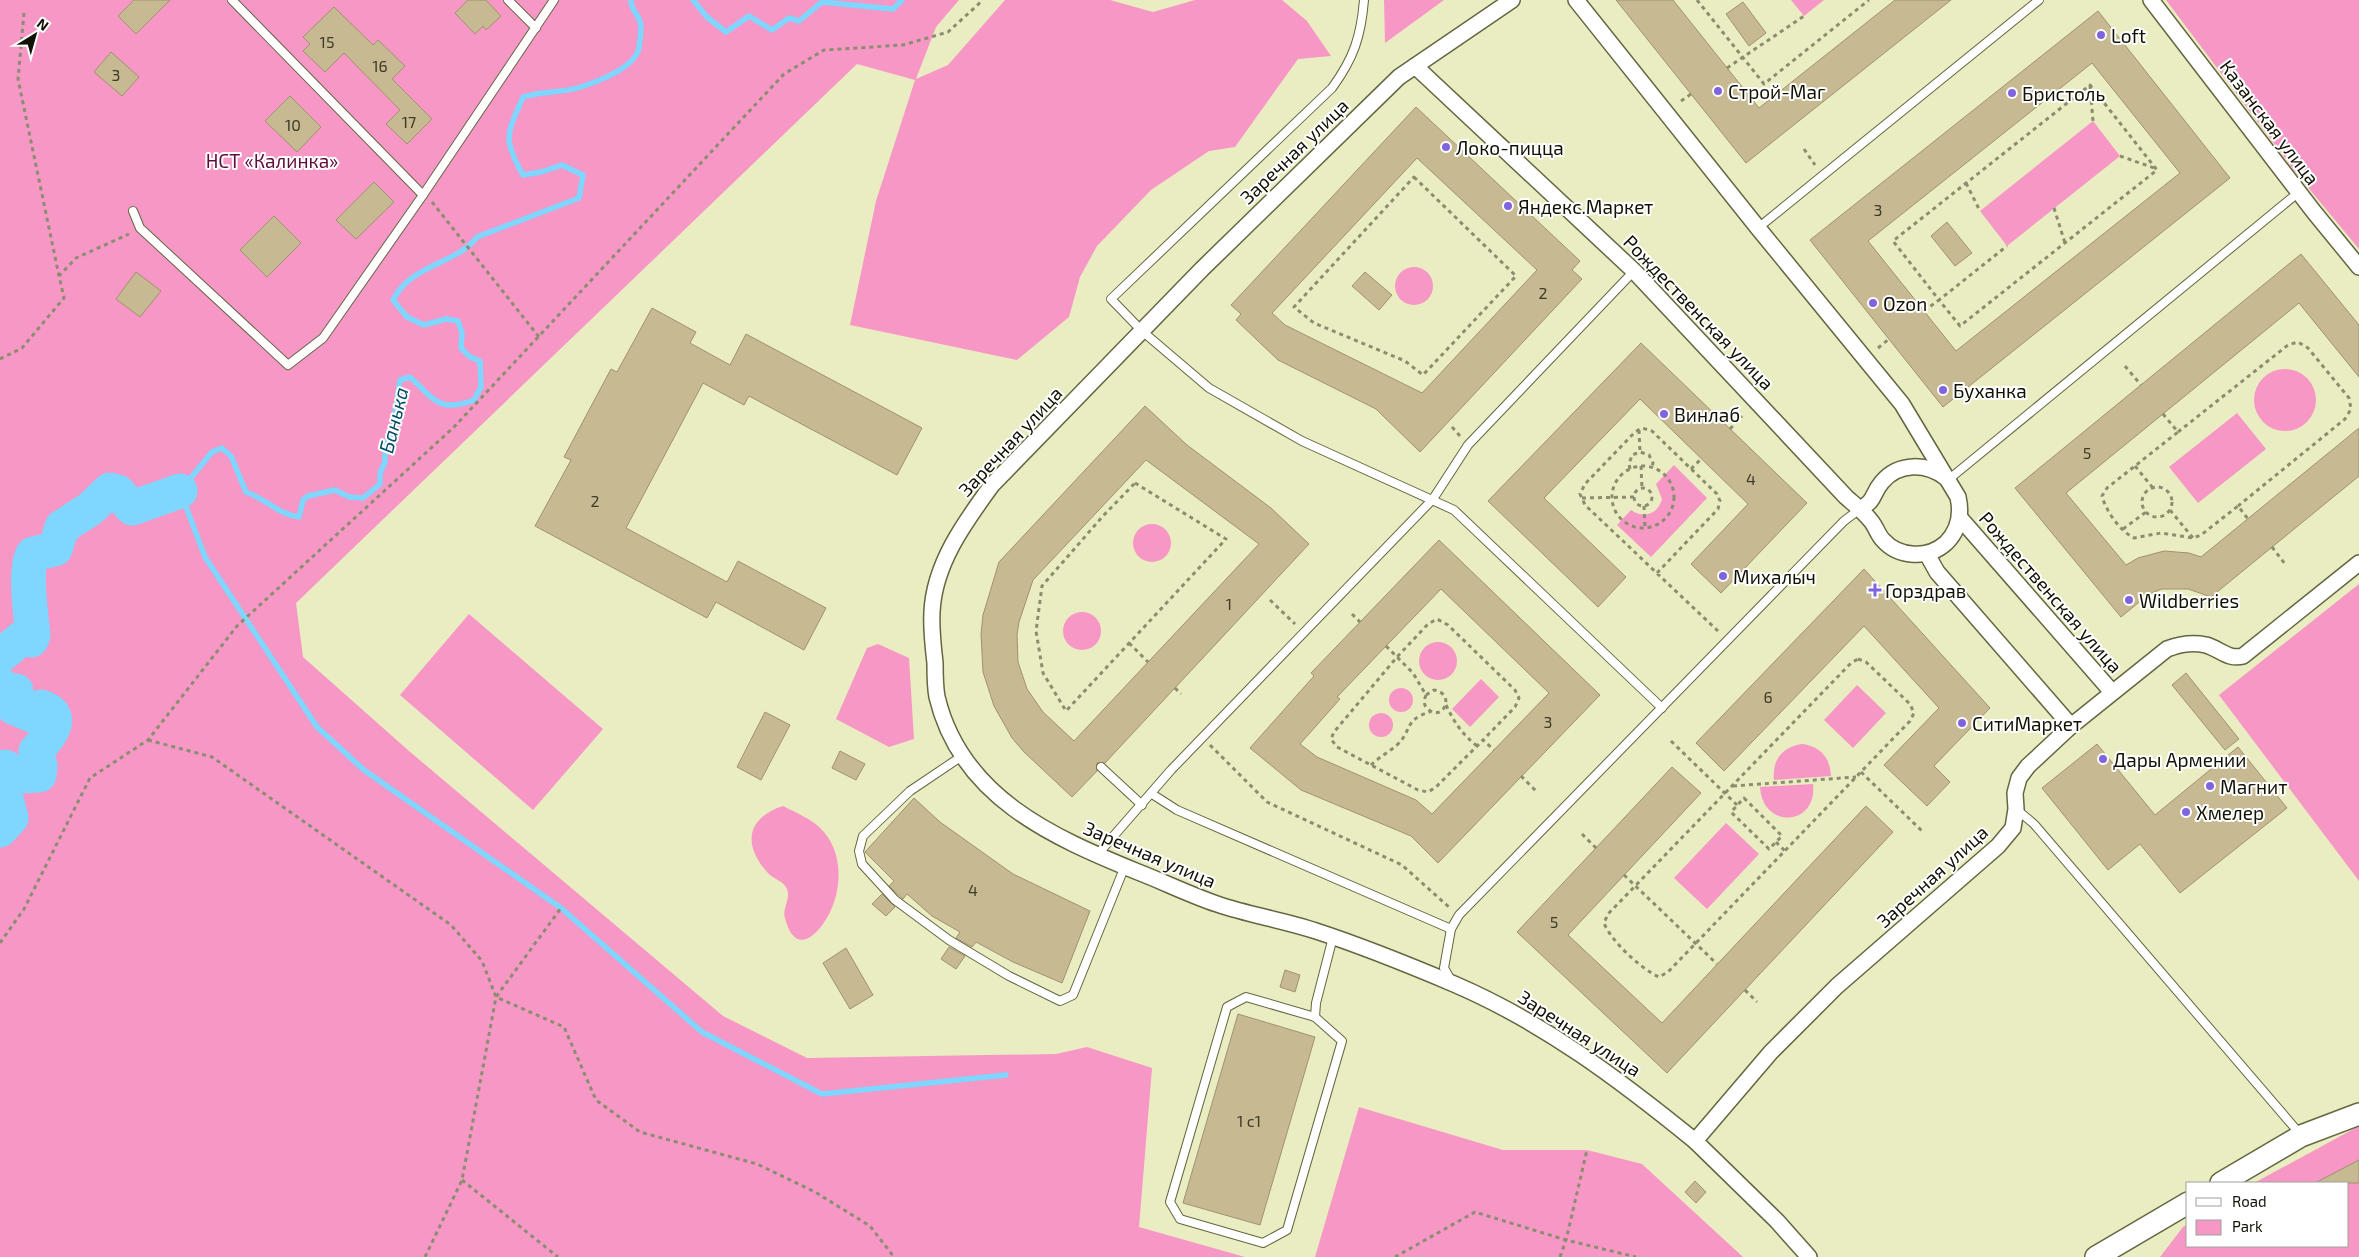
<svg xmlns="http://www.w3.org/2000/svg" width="2359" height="1257" font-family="'Exo 2',sans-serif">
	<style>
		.green { fill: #f697c5 }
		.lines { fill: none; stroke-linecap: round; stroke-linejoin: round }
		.stream { stroke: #7fd6ff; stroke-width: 5.5 }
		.river { stroke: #7fd6ff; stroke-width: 35 }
		.building { fill: #c7b991; stroke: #a0926c; fill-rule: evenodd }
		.lane-casing { stroke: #656640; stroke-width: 10 }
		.street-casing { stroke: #656640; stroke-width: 18 }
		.secondary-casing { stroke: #656640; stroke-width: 24 }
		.path { stroke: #8b8d6f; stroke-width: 3; stroke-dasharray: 4 4; stroke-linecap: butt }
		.lane { stroke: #fff; stroke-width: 8 }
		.street { stroke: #fff; stroke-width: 15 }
		.secondary { stroke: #fff; stroke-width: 21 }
		.poi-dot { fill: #8064df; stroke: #fff; stroke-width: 2 }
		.labels { text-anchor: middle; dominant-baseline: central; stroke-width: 4; stroke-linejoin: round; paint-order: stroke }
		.number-label { font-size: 16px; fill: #3e3b27 }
		.poi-label { font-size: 19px; fill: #111104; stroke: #fff; text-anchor: start }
		.street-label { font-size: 19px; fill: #111104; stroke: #fff }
		.park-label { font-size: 19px; fill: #5d0e3d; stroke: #fff }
		.water-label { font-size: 20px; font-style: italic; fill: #004e6a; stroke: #fff }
	</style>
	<rect width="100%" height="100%" fill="#eaedc2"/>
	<g class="green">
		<polygon points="0,0 959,0 936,27 916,79 948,65 1005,0 1110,0 1153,12 1195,0 1282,0 1307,21 1331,56 1298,59 1235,147 1209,151 1151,190 1097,246 1080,277 1069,317 1017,360 850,325 876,201 915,80 857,64 296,603 303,657 409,751 723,1016 807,1058 1056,1054 1087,1047 1152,1068 1139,1227 1245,1257 0,1257"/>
		<polygon points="1384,0 1444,0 1385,43"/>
		<polygon points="1791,0 1824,0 1804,16"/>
		<polygon points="2166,0 2359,0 2359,249 2296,173"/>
		<polygon points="2093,121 2120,156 2007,246 1980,211"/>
		<circle cx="1414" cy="286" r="19"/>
		<circle cx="2285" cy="400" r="31"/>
		<polygon points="2237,413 2266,449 2198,503 2169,467"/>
		<path d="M1674 465 1707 498 1651 557 1617 525 1631 510C1644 519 1658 514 1662 499L1656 484Z"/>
		<circle cx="1152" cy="543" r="19"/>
		<polygon points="2359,584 2359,881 2219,695"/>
		<circle cx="1082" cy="631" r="19"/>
		<polygon points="469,614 603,729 533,810 400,695"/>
		<circle cx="1438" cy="661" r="19"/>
		<polygon points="878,644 909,658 914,739 889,747 836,719 867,648"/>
		<polygon points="1481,679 1499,697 1470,727 1452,709"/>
		<polygon points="1857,685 1886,713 1853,748 1824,720"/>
		<circle cx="1401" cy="700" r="12"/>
		<circle cx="1381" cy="725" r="12"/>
		<path d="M1802 744C1820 746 1830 757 1831 776L1774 780C1772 760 1782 747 1802 744Z"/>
		<path d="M1813 784C1818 826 1762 830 1760 787Z"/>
		<path d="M783 806C797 813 814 820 824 832 846 858 841 899 823 924 807 946 792 946 785 918 782 908 791 899 787 889 783 880 774 880 767 872 743 845 746 818 783 806Z"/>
		<polygon points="1726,823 1759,854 1707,909 1674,878"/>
		<polygon points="1359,1107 1503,1150 1587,1150 1642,1164 1743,1257 1315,1257"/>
		<polygon points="2359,1126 2359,1257 2160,1257 2183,1227 2188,1224 2188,1246 2348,1246 2348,1183 2254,1183"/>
	</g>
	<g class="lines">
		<g class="stream">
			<path d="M631 0C630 8 637 13 640 21 642 28 640 41 639 48 635 68 599 81 581 87 562 93 542 91 523 97 507 134 502 138 523 175L541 172 562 165 583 175 579 198 477 237C456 265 412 263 393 300L407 317 424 325 446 319 458 321 462 333 461 348 470 357 480 361 481 387 474 400C439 413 435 400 410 377L400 380 392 433 385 446V462L380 473V484L363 498 349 497 335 490 308 496 303 500 299 517C278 514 266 499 246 492L231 456 222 448 212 452 180 491 205 557 317 727 364 770 561 908 702 1032 822 1094 1006 1075"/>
			<polyline points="693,0 707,17 726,32 749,16 772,30 789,18 799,21 822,2 893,9 902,0"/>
		</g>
		<g class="river">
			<path d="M0 656 22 638 31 640 33 635C31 617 24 569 33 554L55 549 62 527 90 509 110 490 118 492 132 508 180 491"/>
			<path d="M0 684 3 690 16 691 13 707 32 715 41 707C69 715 47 739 36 751L40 766 39 775 20 776 5 767 0 773"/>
			<polyline points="0,792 7,802 11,818 0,830"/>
		</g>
	</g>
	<g class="building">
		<polygon points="134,0 170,0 136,34 118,16"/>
		<polygon points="468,0 486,0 501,16 486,30 483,26 475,34 455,13"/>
		<polygon points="1616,0 1673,0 1759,108 1895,0 1951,0 1746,163"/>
		<polygon points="1743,2 1766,33 1749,46 1726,14"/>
		<polygon points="334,7 373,45 378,40 405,66 392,79 432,119 407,144 386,124 400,110 344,53 325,72 303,51 310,44 303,37"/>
		<path d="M2098 11 2230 178 1943 407 1810 240ZM2092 63 2180 173 1956 351 1868 241Z"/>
		<polygon points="111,52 139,77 122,96 94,72"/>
		<polygon points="290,96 321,127 297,152 265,121"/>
		<path d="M1416 107 1580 261 1572 270 1582 279 1420 452 1376 409 1278 360 1236 320 1241 314 1231 305ZM1417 158 1537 270 1422 393 1285 325 1272 313Z"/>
		<polygon points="374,182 394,202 356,239 336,220"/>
		<polygon points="274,216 301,243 267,277 240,250"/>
		<polygon points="1947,222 1972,253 1955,266 1931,236"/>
		<polygon points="2301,254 2359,325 2359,377 2299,303 2066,493 2126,565 2138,558 2164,551 2189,553 2201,557 2359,428 2359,476 2211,597 2188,589 2162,589 2149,594 2121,617 2015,488"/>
		<polygon points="136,272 161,291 140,317 116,299"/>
		<polygon points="1365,272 1392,295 1379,310 1352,286"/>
		<polygon points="652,308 696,332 690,343 730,365 746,334 922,428 897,475 749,396 744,405 703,383 626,528 727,582 738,561 826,608 804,650 716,602 707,618 535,526 571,460 564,457 611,369 617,372"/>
		<polygon points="1641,343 1807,503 1721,593 1691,564 1748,504 1640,399 1544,498 1626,577 1598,607 1488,501"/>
		<path d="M1145 406 1187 445 1271 508 1309 544 1105 763H1097V771L1072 797 1024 752 1012 738 994 706 983 672 981 634 983 615 999 562ZM1146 460 1259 544 1074 741 1043 712 1027 689 1018 662 1017 635 1019 622 1033 580Z"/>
		<path d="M1439 540 1600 695 1438 863 1411 836 1301 790 1250 748 1314 676 1311 673ZM1441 589 1549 693 1432 814 1416 800 1317 757 1300 744 1340 699 1337 697Z"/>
		<polygon points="1864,569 1990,708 1934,766 1950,782 1927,806 1884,765 1939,708 1864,626 1724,771 1696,743"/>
		<polygon points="2186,673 2239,739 2225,750 2172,685"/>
		<polygon points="765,712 790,725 761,780 737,767"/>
		<polygon points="2097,744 2155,815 2238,747 2287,808 2180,893 2140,844 2108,870 2042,788"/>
		<polygon points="840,751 865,764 856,780 832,768"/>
		<polygon points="1672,767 1701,793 1568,935 1662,1023 1866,806 1893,832 1667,1073 1517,932"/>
		<polygon points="914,798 940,822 1013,874 1090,911 1062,983 1013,962 976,942 972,947 956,938 960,932 932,916 907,894 903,899 889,886 894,881 865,852"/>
		<polygon points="882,894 895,907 886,916 872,904"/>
		<polygon points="949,947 965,956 956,969 941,959"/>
		<polygon points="846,948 873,995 850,1009 823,963"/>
		<polygon points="1285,970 1300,975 1295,992 1280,987"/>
		<polygon points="1238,1014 1315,1037 1260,1225 1183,1203"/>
		<polygon points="2359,1160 2359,1183 2315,1183"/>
		<polygon points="1695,1181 1706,1192 1696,1203 1685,1192"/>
	</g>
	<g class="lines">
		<g class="lane-casing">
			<g id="lane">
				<polyline points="232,0 423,195"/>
				<polyline points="508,0 536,28"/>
				<path d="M1364 0C1361 36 1354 58 1332 88L1111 299 1142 331 1209 388 1302 441 1454 510 1662 708"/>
				<polyline points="133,211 140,228 288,365 323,338 423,195 554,0"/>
				<polyline points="1758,228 2039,0"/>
				<polyline points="1948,480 2299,192"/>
				<polyline points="962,756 910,791 863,836 859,851 862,864 895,900 949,940 1009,976 1060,1001 1073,995 1125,866"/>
				<polyline points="1101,767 1142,805"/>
				<polyline points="1152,794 1177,810 1451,929"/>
				<polyline points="2016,809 2034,824 2300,1134"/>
				<polyline points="1097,855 1171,770 1433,499 1468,445 1634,271"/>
				<polyline points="1452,982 1444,968 1451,929 1459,915 1844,521 1860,509"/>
				<polygon points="1246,997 1315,1017 1342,1041 1287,1230 1263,1243 1180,1219 1170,1202 1227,1007"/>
				<polyline points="1315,1017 1316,1003 1333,937"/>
			</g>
		</g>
		<g class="street-casing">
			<g id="street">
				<path d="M1512 0 1399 77 1202 269 992 485C965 522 934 564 932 612 931 628 933 646 935 663 935 674 935 686 937 697 961 797 1052 837 1138 872 1164 882 1190 895 1217 904 1249 915 1283 920 1316 931 1362 946 1409 965 1454 984 1543 1022 1620 1080 1695 1141L1771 1052 1837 986 1998 846 2013 828 2016 809 2015 793 2019 778 2028 766 2071 726 2167 649C2180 644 2191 642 2206 645 2220 649 2228 660 2243 656L2359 563"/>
				<polyline points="2151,0 2314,212 2359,267"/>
				<path d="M1415 66 1634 271 1846 497C1855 505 1864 512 1871 521 1876 527 1878 535 1883 540 1899 558 1928 559 1946 543 1959 530 1962 515 1958 497L1902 404 1758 228 1576 0"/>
				<path d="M1860 509C1877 499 1871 495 1882 482 1899 462 1927 463 1946 478"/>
				<polyline points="1960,518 2112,692"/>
				<polyline points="1927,554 1937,572 2071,726"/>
				<polyline points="1695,1141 1777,1221 1809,1257"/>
			</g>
		</g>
		<g class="secondary-casing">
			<g id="secondary">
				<polyline points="2221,1183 2301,1136 2359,1114"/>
				<polyline points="2096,1257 2188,1203"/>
			</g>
		</g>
		<g class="path">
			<polyline points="1697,0 1764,84 1869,0"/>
			<polyline points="24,13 18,79 59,276"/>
			<polyline points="1727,68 1804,16"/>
			<polyline points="2090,85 2093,121"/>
			<polyline points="1681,101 1691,94"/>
			<polyline points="1804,149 1815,165"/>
			<polyline points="2120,156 2157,169"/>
			<polygon points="1414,177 1516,276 1423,375 1405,361 1314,323 1294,307"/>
			<polyline points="1966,183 1980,211"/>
			<polyline points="432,202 539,337"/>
			<polyline points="2054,208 2065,243"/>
			<polyline points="1924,311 1939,300 1893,241 2090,85 2157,170 1960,326 1939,300 2007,246"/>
			<polyline points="1878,348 1889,339"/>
			<polyline points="0,359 22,348 64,298 59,276 76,258 129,234"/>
			<polyline points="2125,366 2141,385"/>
			<path d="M2163 414 2178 432 2107 488 2102 496C2106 511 2120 531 2134 538L2161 533 2193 538 2201 535 2238 506 2248 519"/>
			<polyline points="1452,427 1460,436"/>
			<polyline points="1730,429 1742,416"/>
			<polyline points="1639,430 1640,452"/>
			<polyline points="2178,432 2288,345 2298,342 2308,348 2349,398 2351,409 2345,419 2238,506"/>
			<circle cx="1643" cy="497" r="31"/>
			<polyline points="1641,466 1642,488"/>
			<polyline points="2135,466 2153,488"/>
			<polyline points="1630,469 1629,464 1632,455 1640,452 1649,455 1653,463 1652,467"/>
			<polyline points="1691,469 1701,459"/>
			<polygon points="1135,483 1226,539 1066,711 1043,673 1036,631 1042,586 1103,516"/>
			<circle cx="2157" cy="502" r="15"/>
			<circle cx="1643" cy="497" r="9"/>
			<polyline points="1582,498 1634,497"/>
			<polyline points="1644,506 1645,528"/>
			<polyline points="2170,510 2193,538"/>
			<polyline points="2123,529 2146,512"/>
			<polyline points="2272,547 2285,564"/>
			<polyline points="1657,573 1718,509 1720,501 1717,494 1652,431 1642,428 1635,432 1585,484 1580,494 1585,505 1718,631"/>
			<polyline points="1270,600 1295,624"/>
			<polyline points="1352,614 1360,622"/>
			<polyline points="1129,643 1148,662"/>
			<polyline points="1386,646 1397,657 1428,624 1437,619 1448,625 1515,690 1519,698 1515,707 1483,740 1494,750"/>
			<path d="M1858 659 1866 662 1910 704 1914 713 1910 721 1668 972 1659 977C1641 969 1611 941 1604 923L1608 914 1851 663Z"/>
			<polyline points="1175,688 1181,694"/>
			<path d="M1426 695 1434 690C1457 694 1442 723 1428 709 1423 705 1424 700 1426 695L1413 673 1397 657 1334 732 1331 739 1337 747 1418 790 1428 792 1436 787 1483 740"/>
			<path d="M1446 705C1454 722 1462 734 1477 746"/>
			<polyline points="148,740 212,757 451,925 482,961 496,997 564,1027 596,1100 640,1132 757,1164 815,1192 870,1226 894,1257"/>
			<polyline points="1671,741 1737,805"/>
			<polyline points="1210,745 1267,802 1402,865 1450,908"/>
			<path d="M1371 765C1379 757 1389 752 1397 745 1413 730 1403 720 1430 712"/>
			<polyline points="1861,772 1922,831"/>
			<polyline points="1521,776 1536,791"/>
			<polyline points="1733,786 1856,777"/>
			<polygon points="1744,798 1782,836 1769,849 1731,812"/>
			<polyline points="1582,834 1596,848"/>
			<polyline points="1776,842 1785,851"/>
			<polyline points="1624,875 1717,964"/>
			<polyline points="0,943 24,909 90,778 148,740 237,626 454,427 784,74 824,50 903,45 948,32 983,0"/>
			<polyline points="1745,990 1757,1002"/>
			<polyline points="462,1180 558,1257"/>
			<polyline points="425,1257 462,1180 496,997 561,908"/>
			<polyline points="1395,1257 1475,1212 1566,1240 1636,1257"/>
			<polyline points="1560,1257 1566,1240 1587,1150"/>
		</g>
		<use href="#lane" class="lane"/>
		<use href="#street" class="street"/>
		<use href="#secondary" class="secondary"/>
	</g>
	<g class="poi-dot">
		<circle cx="2101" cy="35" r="5"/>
		<circle cx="1718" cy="91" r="5"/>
		<circle cx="2012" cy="93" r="5"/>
		<circle cx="1446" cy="147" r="5"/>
		<circle cx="1508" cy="206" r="5"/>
		<circle cx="1873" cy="303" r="5"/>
		<circle cx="1943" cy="390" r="5"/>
		<circle cx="1664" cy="414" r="5"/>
		<circle cx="1723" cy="576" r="5"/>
		<path d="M1872.5 582.5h5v5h5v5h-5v5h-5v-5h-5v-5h5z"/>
		<circle cx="2129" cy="600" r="5"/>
		<circle cx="1962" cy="723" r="5"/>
		<circle cx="2103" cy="759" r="5"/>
		<circle cx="2210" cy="786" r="5"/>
		<circle cx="2186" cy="812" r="5"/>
	</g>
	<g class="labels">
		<g class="number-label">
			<text x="327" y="41">15</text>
			<text x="380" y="65">16</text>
			<text x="116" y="74">3</text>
			<text x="409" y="121">17</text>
			<text x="293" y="124">10</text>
			<text x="1878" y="209">3</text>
			<text x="1543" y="292">2</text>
			<text x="2087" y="452">5</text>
			<text x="1751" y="478">4</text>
			<text x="595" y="500">2</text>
			<text x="1229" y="603">1</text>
			<text x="1768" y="696">6</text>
			<text x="1548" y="721">3</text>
			<text x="973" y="889">4</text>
			<text x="1554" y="921">5</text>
			<text x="1249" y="1120">1 с1</text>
		</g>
		<g class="poi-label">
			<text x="2111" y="35">Loft</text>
			<text x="1728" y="91">Строй-Маг</text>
			<text x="2022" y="93">Бристоль</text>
			<text x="1456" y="147">Локо-пицца</text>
			<text x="1518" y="206">Яндекс.Маркет</text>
			<text x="1883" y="303">Ozon</text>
			<text x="1953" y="390">Буханка</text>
			<text x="1674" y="414">Винлаб</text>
			<text x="1733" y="576">Михалыч</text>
			<text x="1885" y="590">Горздрав</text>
			<text x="2139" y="600">Wildberries</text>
			<text x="1972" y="723">СитиМаркет</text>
			<text x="2113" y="759">Дары Армении</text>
			<text x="2220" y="786">Магнит</text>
			<text x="2196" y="812">Хмелер</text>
		</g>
		<g class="street-label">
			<text transform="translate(2270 122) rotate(53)">Казанская улица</text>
			<text transform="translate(1294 151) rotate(-44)">Заречная улица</text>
			<text transform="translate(1699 312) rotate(46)">Рождественская улица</text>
			<text transform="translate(1010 441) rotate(-47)">Заречная улица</text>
			<text transform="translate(2051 592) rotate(49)">Рождественская улица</text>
			<text transform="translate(1150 854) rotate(23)">Заречная улица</text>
			<text transform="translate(1932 876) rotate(-42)">Заречная улица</text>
			<text transform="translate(1580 1033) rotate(33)">Заречная улица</text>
		</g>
		<g class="park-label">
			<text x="272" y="160">НСТ «Калинка»</text>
		</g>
		<g class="water-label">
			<text transform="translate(393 420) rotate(-76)">Банька</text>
		</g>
	</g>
	<rect x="2186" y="1182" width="162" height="65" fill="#ffffff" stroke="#a0a09b"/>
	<rect x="2196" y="1198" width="25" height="8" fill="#ffffff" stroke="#a0a09b"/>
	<text x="2232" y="1207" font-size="15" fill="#111104">Road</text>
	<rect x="2196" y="1220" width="25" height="15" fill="#f697c5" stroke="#a0a09b"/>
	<text x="2232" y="1232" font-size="15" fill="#111104">Park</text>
	<g transform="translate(35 35) rotate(37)" stroke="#ffffff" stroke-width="4" paint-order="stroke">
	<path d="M0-4L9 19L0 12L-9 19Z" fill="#111104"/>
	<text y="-8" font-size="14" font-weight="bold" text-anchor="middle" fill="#111104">N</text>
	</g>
</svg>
